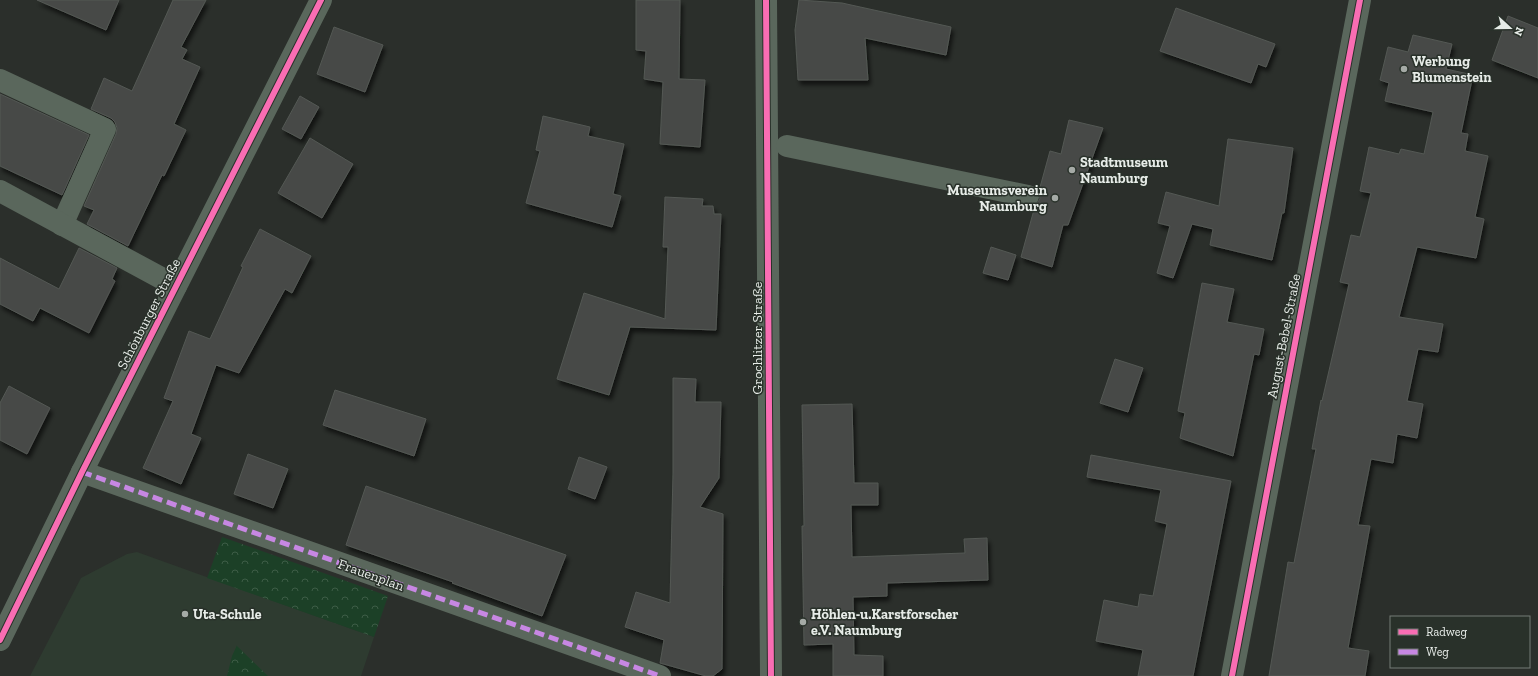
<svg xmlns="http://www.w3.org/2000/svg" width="1538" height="676" font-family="'Zilla Slab',serif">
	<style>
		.built { fill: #2e3b30 }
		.park { fill: url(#park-crowns) }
		.building { fill: #464a47; stroke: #545854; filter: url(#shadow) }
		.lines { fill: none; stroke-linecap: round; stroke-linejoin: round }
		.minor { stroke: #5a675c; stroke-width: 22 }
		.quiet { stroke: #c787e3; stroke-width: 5; stroke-dasharray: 10 5; stroke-linecap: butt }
		.cycleway-casing { stroke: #29312a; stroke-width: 8 }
		.cycleway { stroke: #f96db3; stroke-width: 6 }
		.poi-dot { fill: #a5aaa6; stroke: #29312a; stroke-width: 1.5 }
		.labels { text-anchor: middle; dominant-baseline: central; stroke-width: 3; stroke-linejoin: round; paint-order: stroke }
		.poi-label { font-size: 14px; font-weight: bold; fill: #e7ece8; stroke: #29312a; text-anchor: start }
		.street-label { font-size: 14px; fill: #e7ece8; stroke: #29312a }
	</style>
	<defs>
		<pattern id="park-crowns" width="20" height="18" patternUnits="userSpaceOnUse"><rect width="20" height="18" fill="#1c4027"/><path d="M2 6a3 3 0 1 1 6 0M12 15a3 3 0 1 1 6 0" fill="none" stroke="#3d5c46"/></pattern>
		<filter id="shadow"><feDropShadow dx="2.5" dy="4.5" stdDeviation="2" flood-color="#0009"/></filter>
	</defs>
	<rect width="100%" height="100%" fill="#2b2f2b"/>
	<polygon class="built" points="137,552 374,637 361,676 30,676 81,578 127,554"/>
	<g class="park">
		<polygon points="222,537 388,596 374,637 207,578"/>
		<polygon points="237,645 237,646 268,676 227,676 232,656"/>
	</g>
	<g class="building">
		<polygon points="37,0 119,0 106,30"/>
		<polygon points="173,0 206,0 181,47 187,50 182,59 200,67 174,124 186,130 164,176 162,175 128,246 87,224 94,210 84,206 116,134 117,128 115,122 111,118 91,109 104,78 132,91"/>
		<polygon points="636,0 680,0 679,79 705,80 700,147 660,144 663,82 644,79 646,51 636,50"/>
		<polygon points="799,0 842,3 951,27 946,55 865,38 868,80 798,80 795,30"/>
		<polygon points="1176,8 1275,44 1266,67 1258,64 1251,83 1160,51"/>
		<polygon points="1508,16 1538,28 1538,78 1492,60"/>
		<polygon points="334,27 383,45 365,92 317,74"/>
		<polygon points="1413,35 1452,44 1446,69 1473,75 1461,133 1468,134 1465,151 1488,156 1475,217 1484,219 1476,258 1417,247 1399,317 1443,324 1438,352 1418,349 1407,401 1423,404 1417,438 1397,434 1393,463 1371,459 1358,525 1370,526 1348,648 1369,651 1365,676 1269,676 1288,562 1294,563 1316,449 1312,449 1321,400 1322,401 1349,284 1340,282 1351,235 1360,237 1371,193 1360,191 1369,147 1399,154 1401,149 1424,154 1433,112 1385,101 1389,83 1380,80 1388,47 1408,52"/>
		<polygon points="0,94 89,135 62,195 0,166"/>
		<polygon points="300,96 319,107 301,139 282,129"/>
		<polygon points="543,116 590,127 588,136 624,144 613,194 621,196 612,227 526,203 540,151 536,150"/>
		<polygon points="1069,120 1103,128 1068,225 1063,225 1052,267 1021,257 1035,206 1040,199 1039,191 1050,151 1061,154"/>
		<polygon points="310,138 353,164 322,218 278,193"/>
		<polygon points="1228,139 1293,148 1284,213 1282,213 1272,260 1210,245 1213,229 1192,224 1173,278 1157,273 1170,226 1158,223 1166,192 1219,206"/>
		<polygon points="665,197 703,199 702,206 713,206 714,214 721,214 716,330 630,327 609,395 557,379 584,293 665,319 668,247 663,247"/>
		<polygon points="260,229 311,256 292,293 285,289 239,373 216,365 191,434 201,438 181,484 143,468 173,401 164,398 189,331 210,339 243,267 241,266"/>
		<polygon points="991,247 1016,255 1008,280 983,273"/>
		<polygon points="79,248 117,268 112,279 115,281 89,333 40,308 33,321 0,304 0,258 59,289"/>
		<polygon points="1202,283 1234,289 1227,322 1264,329 1259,355 1254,354 1233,456 1180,438 1185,413 1178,411"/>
		<polygon points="1115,359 1143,368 1128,412 1100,403"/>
		<polygon points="673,378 696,379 695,402 721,402 719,478 700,507 723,514 722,669 713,676 706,676 660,663 664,640 625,627 636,592 670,603 673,473"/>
		<polygon points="9,386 50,408 27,454 0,440 0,403"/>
		<polygon points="335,390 426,419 414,456 323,425"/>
		<polygon points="852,404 854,483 878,483 878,505 851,505 852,557 965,553 964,539 987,538 988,580 887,583 887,596 853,597 854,655 883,656 883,676 833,676 833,644 804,645 802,526 804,526 802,405"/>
		<polygon points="248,454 288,469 273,508 234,494"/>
		<polygon points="1091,455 1231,481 1193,676 1138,676 1143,650 1096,641 1104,600 1138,607 1140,594 1153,596 1167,524 1155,521 1161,490 1087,477"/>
		<polygon points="579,457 607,467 595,499 568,489"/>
		<polygon points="366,486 566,555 542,616 452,583 453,582 346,545"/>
	</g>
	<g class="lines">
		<g class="minor">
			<polyline points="766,0 771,676"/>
			<polyline points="0,80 105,129 62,225"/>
			<polyline points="787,146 1028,196"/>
			<polyline points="0,191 176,286"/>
			<polyline points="82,472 660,676"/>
			<polyline points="0,640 82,472 321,0"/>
			<polyline points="1232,676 1360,0"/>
		</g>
		<polyline class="quiet" points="82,472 660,676"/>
		<g class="cycleway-casing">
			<g id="cycleway">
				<polyline points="766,0 771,676"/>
				<polyline points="0,640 82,472 321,0"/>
				<polyline points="1232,676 1360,0"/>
			</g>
		</g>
		<use href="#cycleway" class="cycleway"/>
	</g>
	<g class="poi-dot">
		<circle cx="1404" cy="69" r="4"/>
		<circle cx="1072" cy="170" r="4"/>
		<circle cx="1055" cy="198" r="4"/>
		<circle cx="185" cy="614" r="4"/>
		<circle cx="803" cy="622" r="4"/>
	</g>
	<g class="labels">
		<g class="poi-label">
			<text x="1412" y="61">Werbung<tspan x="1412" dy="16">Blumenstein</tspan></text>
			<text x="1080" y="162">Stadtmuseum<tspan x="1080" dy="16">Naumburg</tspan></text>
			<text x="1047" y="190" text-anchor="end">Museumsverein<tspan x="1047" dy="16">Naumburg</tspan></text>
			<text x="193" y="614">Uta-Schule</text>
			<text x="811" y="614">Höhlen-u.Karstforscher<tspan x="811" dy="16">e.V. Naumburg</tspan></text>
		</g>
		<g class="street-label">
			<text transform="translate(149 314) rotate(-63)">Schönburger Straße</text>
			<text transform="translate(1284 336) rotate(-79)">August-Bebel-Straße</text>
			<text transform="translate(757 338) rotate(-90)">Grochlitzer Straße</text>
			<text transform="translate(371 575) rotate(20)">Frauenplan</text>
		</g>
	</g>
	<rect x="1390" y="616" width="140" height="52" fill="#29312a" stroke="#757c76"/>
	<rect x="1398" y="629" width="20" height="6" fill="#f96db3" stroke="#757c76"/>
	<text x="1426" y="636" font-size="12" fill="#e7ece8">Radweg</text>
	<rect x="1398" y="649" width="20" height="6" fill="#c787e3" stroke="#757c76"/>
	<text x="1426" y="656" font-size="12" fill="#e7ece8">Weg</text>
	<g transform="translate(1510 28) rotate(111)" stroke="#29312a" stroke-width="3" paint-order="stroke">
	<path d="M0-3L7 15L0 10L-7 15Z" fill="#e7ece8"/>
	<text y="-6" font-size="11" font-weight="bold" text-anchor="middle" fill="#e7ece8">N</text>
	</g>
</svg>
